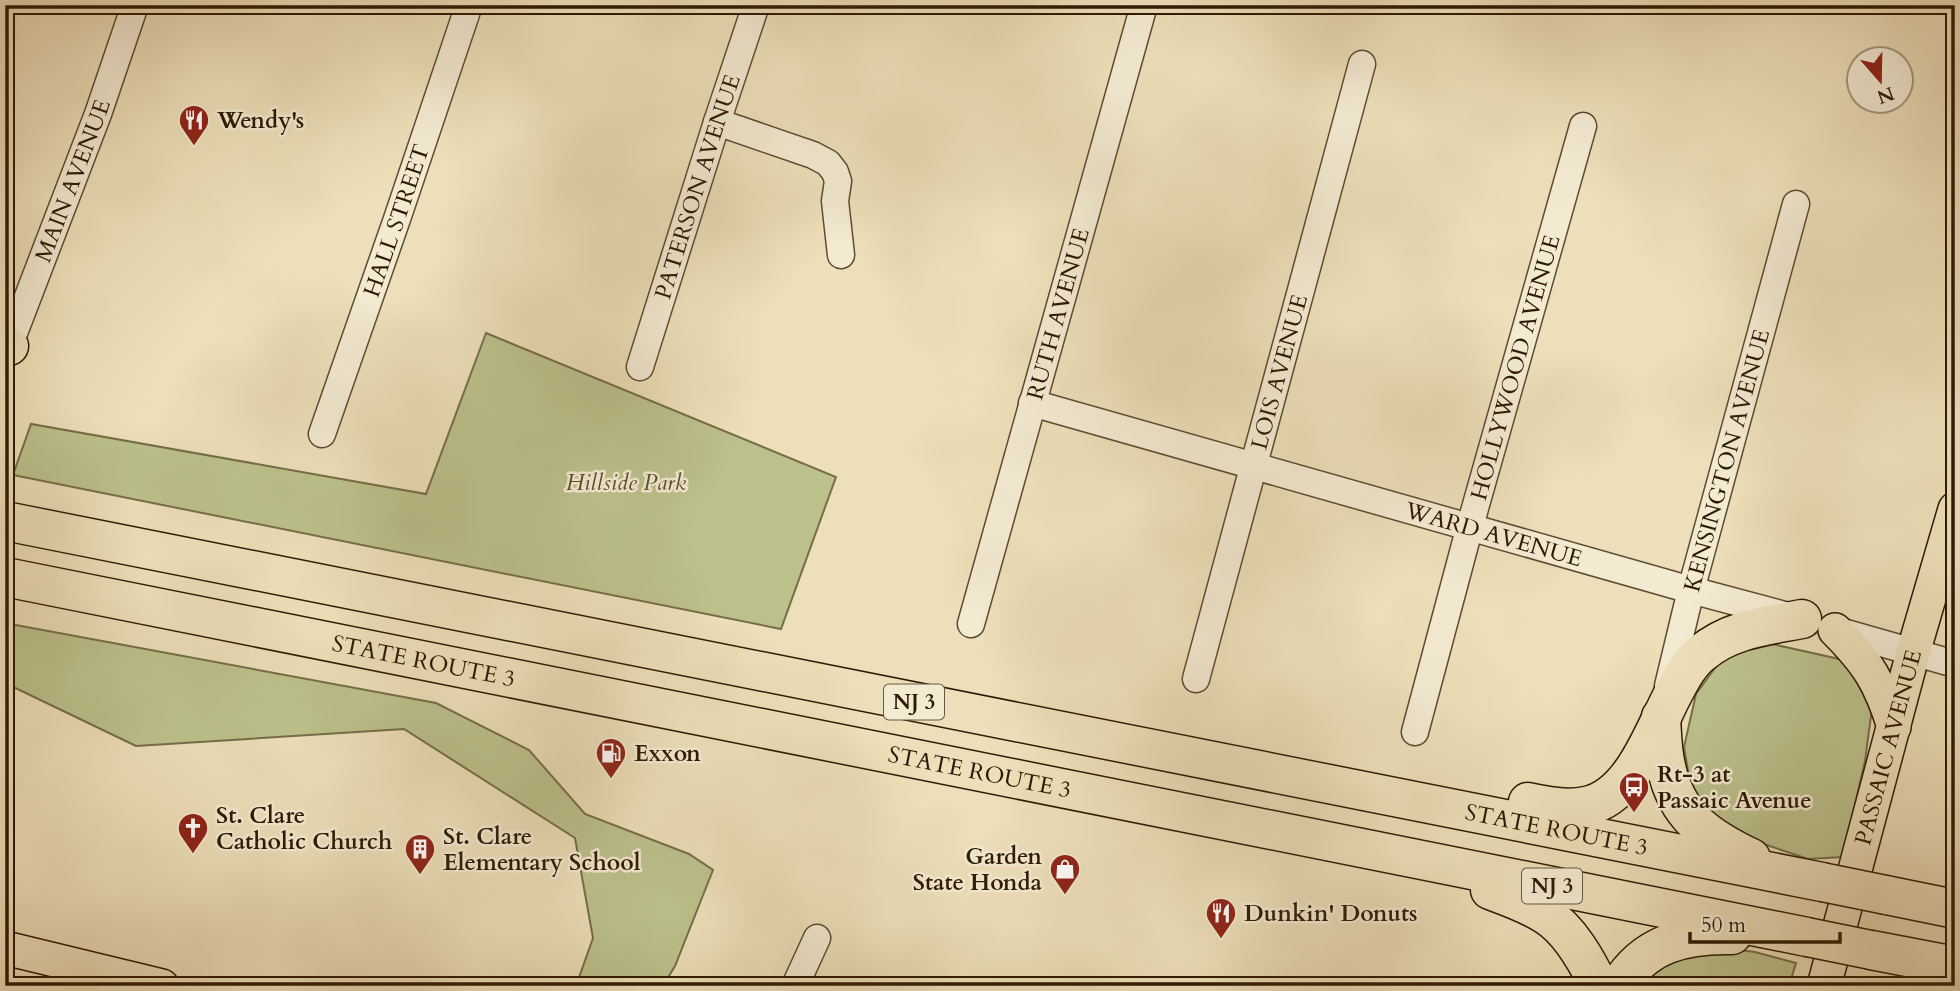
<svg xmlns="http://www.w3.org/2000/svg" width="1960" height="991" font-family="Cardo,serif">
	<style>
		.green { fill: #bcc18c; stroke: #756e48; stroke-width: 2 }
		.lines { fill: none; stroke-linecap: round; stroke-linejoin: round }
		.minor-casing { stroke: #5e4b30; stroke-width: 29 }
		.major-casing { stroke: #2e1a03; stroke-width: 36 }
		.highway-casing { stroke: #2e1a03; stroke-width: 41 }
		.minor { stroke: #f3ead2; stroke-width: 26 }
		.major { stroke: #eddfb9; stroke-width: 33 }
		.highway { stroke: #eddfb9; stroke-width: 38 }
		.highway-bridge-casing { stroke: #2e1a03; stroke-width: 41; stroke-linecap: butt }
		.highway-bridge { stroke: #eddfb9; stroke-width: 38 }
		.labels { text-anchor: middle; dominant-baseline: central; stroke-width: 5; stroke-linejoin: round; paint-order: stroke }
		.shield { fill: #f3ead2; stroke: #695841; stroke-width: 2 }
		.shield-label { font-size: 21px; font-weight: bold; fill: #2e1a03 }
		.poi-label { font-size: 23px; font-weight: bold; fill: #2e1a03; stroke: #f3ead2; text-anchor: start }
		.street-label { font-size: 23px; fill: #2e1a03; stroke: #f3ead2 }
		.park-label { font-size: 23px; font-style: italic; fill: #594c2c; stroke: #f3ead2 }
	</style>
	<rect width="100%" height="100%" fill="#eddfb9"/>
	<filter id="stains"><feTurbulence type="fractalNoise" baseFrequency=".00286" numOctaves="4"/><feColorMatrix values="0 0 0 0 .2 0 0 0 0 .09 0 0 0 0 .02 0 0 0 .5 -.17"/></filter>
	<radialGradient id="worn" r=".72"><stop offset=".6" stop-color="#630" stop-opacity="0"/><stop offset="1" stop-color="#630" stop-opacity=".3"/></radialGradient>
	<g class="green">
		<polygon points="486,333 836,477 781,629 13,475 31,424 426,494"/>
		<polygon points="5,623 436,703 529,750 585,814 689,854 713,870 675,966 663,986 576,986 593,938 575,838 404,729 136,746 5,683"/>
		<polygon points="1763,642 1848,661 1873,701 1865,761 1843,857 1808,859 1746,838 1694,807 1684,747 1696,694 1723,657"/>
		<polygon points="1699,945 1755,952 1796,963 1789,986 1640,986 1641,980"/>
	</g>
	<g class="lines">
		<g class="minor-casing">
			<g id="minor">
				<polyline points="717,122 813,155 828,163 835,172 838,181 835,201 841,255"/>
				<path id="s1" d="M9 346 98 114 135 5"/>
				<path id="s2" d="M640 367 717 122 756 5"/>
				<path id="s3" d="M1032 403 1691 590 1792 617"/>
				<path id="s4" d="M322 434 398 216 469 5"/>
				<path id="s5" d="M971 624 1144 5"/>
				<polyline points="1832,629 1955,664"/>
				<path id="s6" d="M1196 679 1362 64"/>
				<path id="s7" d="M1668 686 1691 590 1796 204"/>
				<path id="s8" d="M1415 732 1470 526 1583 126"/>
				<polyline points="795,986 817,938"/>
			</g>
		</g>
		<g class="major-casing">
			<g id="major">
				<path d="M1835 630C1868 663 1880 682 1894 727"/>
				<polyline points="5,948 162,986"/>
				<path id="s9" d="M1824 986 1913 653 1955 509"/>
			</g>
		</g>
		<g class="highway-casing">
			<g id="highway">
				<polyline points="5,345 9,346"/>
				<path id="s10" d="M5 521 1822 882"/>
				<path id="s11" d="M5 577 1807 937"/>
				<path d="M1661 717C1662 733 1662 750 1666 766 1676 816 1707 837 1751 858"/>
				<path d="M1528 802C1547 806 1566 810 1586 806 1631 798 1653 733 1672 696 1680 681 1688 664 1702 653 1731 629 1766 626 1802 619"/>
				<path d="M1490 890C1509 897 1529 904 1546 915 1570 930 1587 961 1599 986"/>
				<polyline points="1886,895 1955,909"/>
				<polyline points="1871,950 1955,966"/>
				<path d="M1619 986C1645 943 1685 934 1732 935"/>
			</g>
		</g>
		<use href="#minor" class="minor"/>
		<use href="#major" class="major"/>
		<use href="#highway" class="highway"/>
		<g class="highway-bridge-casing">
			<g id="highway-bridge">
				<polyline points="1822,882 1886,895"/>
				<polyline points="1807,937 1871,950"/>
			</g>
		</g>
		<use href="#highway-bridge" class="highway-bridge"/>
	</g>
	<defs>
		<g id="restaurant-pin" transform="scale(1.575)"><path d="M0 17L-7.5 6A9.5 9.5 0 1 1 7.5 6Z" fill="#8f2418" stroke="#f3ead2"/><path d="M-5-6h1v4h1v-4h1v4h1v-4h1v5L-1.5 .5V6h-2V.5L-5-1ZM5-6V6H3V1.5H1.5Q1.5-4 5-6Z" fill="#fff"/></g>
		<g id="fuel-pin" transform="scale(1.575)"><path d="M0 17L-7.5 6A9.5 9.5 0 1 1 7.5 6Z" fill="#8f2418" stroke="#f3ead2"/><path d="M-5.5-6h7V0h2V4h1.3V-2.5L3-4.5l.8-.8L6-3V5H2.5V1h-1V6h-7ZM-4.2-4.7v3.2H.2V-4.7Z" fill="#fff"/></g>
		<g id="bus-pin" transform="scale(1.575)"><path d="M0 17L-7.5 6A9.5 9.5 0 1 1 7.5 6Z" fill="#8f2418" stroke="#f3ead2"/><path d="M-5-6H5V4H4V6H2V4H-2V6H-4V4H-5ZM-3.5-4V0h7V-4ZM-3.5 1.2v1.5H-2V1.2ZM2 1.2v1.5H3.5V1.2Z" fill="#fff"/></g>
		<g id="church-pin" transform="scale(1.575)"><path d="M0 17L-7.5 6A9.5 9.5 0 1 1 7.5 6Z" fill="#8f2418" stroke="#f3ead2"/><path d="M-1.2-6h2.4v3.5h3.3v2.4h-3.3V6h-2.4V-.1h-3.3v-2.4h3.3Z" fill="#fff"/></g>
		<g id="building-pin" transform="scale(1.575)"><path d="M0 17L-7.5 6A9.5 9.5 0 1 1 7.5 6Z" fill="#8f2418" stroke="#f3ead2"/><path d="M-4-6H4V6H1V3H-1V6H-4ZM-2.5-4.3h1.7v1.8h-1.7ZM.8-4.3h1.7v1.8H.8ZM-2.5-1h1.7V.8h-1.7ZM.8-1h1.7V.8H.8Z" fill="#fff"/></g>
		<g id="shop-pin" transform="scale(1.575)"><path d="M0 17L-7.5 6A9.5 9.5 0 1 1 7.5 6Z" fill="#8f2418" stroke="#f3ead2"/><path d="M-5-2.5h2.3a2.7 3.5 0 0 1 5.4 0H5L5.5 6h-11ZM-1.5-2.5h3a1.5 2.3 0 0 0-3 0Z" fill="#fff"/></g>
	</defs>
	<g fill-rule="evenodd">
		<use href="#restaurant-pin" x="194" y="120"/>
		<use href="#fuel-pin" x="611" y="753"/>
		<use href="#bus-pin" x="1634" y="787"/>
		<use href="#church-pin" x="193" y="828"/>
		<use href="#building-pin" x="420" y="849"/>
		<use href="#shop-pin" x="1065" y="869"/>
		<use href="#restaurant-pin" x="1221" y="913"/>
	</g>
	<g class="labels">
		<g class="shield">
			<rect x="884" y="684.5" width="60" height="35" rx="5"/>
			<rect x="1522" y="868.5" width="60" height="35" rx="5"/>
		</g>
		<g class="shield-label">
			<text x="914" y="702">NJ 3</text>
			<text x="1552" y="886">NJ 3</text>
		</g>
		<g class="poi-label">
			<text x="217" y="120">Wendy's</text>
			<text x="634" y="753">Exxon</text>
			<text x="1657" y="774">Rt-3 at<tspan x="1657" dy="26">Passaic Avenue</tspan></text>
			<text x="216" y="815">St. Clare<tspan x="216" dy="26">Catholic Church</tspan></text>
			<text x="443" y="836">St. Clare<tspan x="443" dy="26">Elementary School</tspan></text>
			<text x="1042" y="856" text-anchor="end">Garden<tspan x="1042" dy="26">State Honda</tspan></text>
			<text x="1244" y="913">Dunkin' Donuts</text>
		</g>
		<g class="street-label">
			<text stroke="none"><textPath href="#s1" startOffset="177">MAIN AVENUE</textPath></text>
			<text stroke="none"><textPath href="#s2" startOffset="189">PATERSON AVENUE</textPath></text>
			<text stroke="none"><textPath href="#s4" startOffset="226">HALL STREET</textPath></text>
			<text stroke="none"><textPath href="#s5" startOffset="322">RUTH AVENUE</textPath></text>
			<text stroke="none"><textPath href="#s8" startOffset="378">HOLLYWOOD AVENUE</textPath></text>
			<text stroke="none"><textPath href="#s6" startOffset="318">LOIS AVENUE</textPath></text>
			<text stroke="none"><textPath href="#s7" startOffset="233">KENSINGTON AVENUE</textPath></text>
			<text stroke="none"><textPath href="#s3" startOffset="480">WARD AVENUE</textPath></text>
			<text stroke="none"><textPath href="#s11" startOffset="427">STATE ROUTE 3</textPath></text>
			<text stroke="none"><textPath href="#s9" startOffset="247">PASSAIC AVENUE</textPath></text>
			<text stroke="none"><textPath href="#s11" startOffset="994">STATE ROUTE 3</textPath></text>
			<text stroke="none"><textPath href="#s10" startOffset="1582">STATE ROUTE 3</textPath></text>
		</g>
		<g class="park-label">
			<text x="626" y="482">Hillside Park</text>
		</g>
	</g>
	<rect width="1960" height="991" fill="none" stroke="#eddfb9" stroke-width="28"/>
	<rect x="7" y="7" width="1946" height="977" fill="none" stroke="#2e1a03" stroke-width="3.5"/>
	<rect x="14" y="14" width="1932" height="963" fill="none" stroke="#2e1a03" stroke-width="2"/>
	<g transform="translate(1880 80) rotate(160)"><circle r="33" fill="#f3ead2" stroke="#a4977f" stroke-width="2"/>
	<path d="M0-5L12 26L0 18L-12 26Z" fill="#8f2418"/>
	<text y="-10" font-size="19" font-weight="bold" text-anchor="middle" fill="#2e1a03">N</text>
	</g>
	<path d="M1690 932v10h150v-10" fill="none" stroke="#2e1a03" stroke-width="3.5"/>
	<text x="1701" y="932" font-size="21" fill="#2e1a03" stroke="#f3ead2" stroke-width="5" paint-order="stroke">50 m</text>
	<rect width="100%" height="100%" filter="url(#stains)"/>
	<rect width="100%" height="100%" fill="url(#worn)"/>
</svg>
